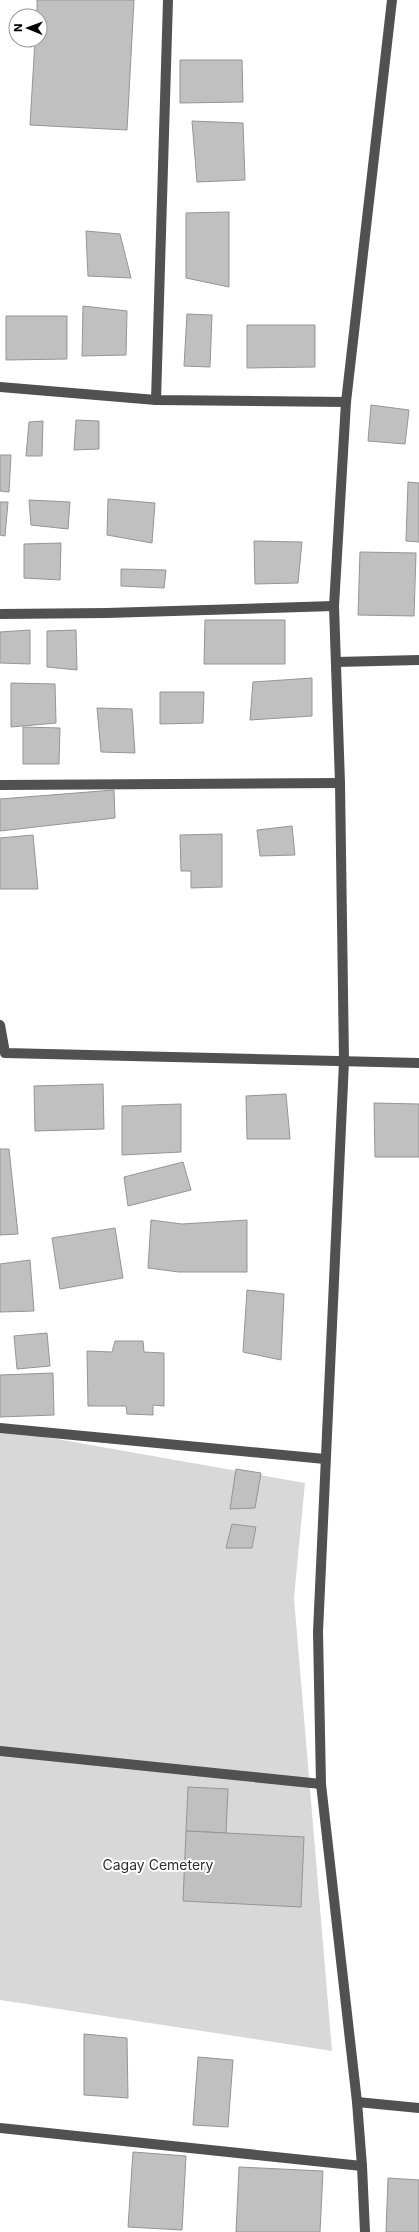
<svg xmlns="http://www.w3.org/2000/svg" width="419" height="2232" font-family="Inter,sans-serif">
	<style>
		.green { fill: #d8d8d8 }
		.building { fill: #c0c0c0; stroke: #959595 }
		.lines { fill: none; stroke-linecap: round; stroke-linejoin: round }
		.minor { stroke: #515151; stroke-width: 10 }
		.labels { text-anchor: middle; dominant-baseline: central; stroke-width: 4; stroke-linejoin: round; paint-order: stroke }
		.park-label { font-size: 14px; fill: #2f2f2f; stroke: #fff }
	</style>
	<rect width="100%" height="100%" fill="#fff"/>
	<polygon class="green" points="0,1429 305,1483 294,1598 332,2051 0,2000"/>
	<g class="building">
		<polygon points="37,0 134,0 127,130 30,125 35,40 40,40 40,16 37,16"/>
		<polygon points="180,60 242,60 243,102 180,103"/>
		<polygon points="192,121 243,123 245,180 197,182"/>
		<polygon points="229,212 229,287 186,278 186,213"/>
		<polygon points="86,231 120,234 131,278 88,276"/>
		<polygon points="83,306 127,311 126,355 82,356"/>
		<polygon points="187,314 212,315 210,367 184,366"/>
		<polygon points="6,316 67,316 67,359 6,360"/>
		<polygon points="247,325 315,325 315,367 247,368"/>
		<polygon points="371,405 409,410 405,444 368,441"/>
		<polygon points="76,420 99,421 99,449 74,450"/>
		<polygon points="43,421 42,456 26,456 29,422"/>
		<polygon points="0,455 11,455 9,492 0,491"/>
		<polygon points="408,482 419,483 419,542 406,541"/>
		<polygon points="108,499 155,503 152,543 107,535"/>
		<polygon points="29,500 70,502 68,529 31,525"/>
		<polygon points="0,502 8,502 5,536 0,535"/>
		<polygon points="254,541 302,542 298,583 255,584"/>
		<polygon points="61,543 60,580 24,578 24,544"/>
		<polygon points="360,552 416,553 414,616 358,615"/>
		<polygon points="121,569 166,570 164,588 121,586"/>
		<polygon points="205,620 285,620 285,664 204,664"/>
		<polygon points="30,630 30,664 0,663 0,632"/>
		<polygon points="76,630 77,670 47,667 47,631"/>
		<polygon points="312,678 312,716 250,720 253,682"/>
		<polygon points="11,683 55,684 56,723 11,727"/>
		<polygon points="160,692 204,692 203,723 160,724"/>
		<polygon points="97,708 132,709 135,753 101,752"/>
		<polygon points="23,727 60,728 59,764 23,764"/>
		<polygon points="114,790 115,818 0,831 0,799"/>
		<polygon points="292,826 295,855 260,856 257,830"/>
		<polygon points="222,834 222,887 191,888 191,871 181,871 180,835"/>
		<polygon points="33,835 38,889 0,889 0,838"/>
		<polygon points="103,1084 104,1129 35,1131 34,1086"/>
		<polygon points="286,1094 290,1139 247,1139 246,1096"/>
		<polygon points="374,1103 419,1104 419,1157 375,1157"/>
		<polygon points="181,1104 181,1152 122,1155 122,1106"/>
		<polygon points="0,1149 9,1149 18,1234 0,1235"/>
		<polygon points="183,1162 191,1190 128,1206 124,1177"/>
		<polygon points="151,1220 182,1224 247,1220 247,1272 179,1272 148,1268"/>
		<polygon points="115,1228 123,1278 60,1289 52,1238"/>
		<polygon points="30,1260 34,1311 0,1312 0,1264"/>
		<polygon points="247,1290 284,1294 281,1360 243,1352"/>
		<polygon points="47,1333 50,1366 17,1369 14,1336"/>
		<polygon points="115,1341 143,1341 144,1352 164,1353 164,1406 153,1405 153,1415 127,1414 126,1406 88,1406 87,1351 112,1352"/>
		<polygon points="53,1373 54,1415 0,1417 0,1375"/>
		<polygon points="236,1469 261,1473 255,1508 230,1509"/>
		<polygon points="232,1524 256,1527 252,1548 226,1548"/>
		<polygon points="188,1787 228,1789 226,1833 186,1831"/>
		<polygon points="186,1831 304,1837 301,1907 183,1901"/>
		<polygon points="84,2034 127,2038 128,2098 84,2095"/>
		<polygon points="198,2057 233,2060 228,2127 193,2125"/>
		<polygon points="133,2152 186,2156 182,2230 128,2227"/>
		<polygon points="239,2167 323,2171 320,2232 236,2232"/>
		<polygon points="388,2178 419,2180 419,2232 386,2232"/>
	</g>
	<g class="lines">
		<g class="minor">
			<polyline points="0,387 156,400 346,402"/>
			<polyline points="156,400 168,0"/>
			<polyline points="0,614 107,613 334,606"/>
			<polyline points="336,662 419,660"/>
			<polyline points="0,785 340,783"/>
			<polyline points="0,1025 5,1053 419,1063"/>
			<polyline points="0,1428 325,1459"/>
			<polyline points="0,1751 321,1784"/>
			<polyline points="357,2102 419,2108"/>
			<polyline points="0,2128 362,2166"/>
			<polyline points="365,2232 362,2166 357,2102 321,1784 318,1632 344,1061 340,783 334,606 346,402 392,0"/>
		</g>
	</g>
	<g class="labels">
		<g class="park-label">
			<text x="158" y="1864">Cagay Cemetery</text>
		</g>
	</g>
	<g transform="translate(28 28) rotate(271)"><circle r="19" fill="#ffffff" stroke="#999999"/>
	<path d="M0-3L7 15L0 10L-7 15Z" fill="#000000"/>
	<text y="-6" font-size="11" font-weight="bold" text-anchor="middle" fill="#000000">N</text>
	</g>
</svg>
